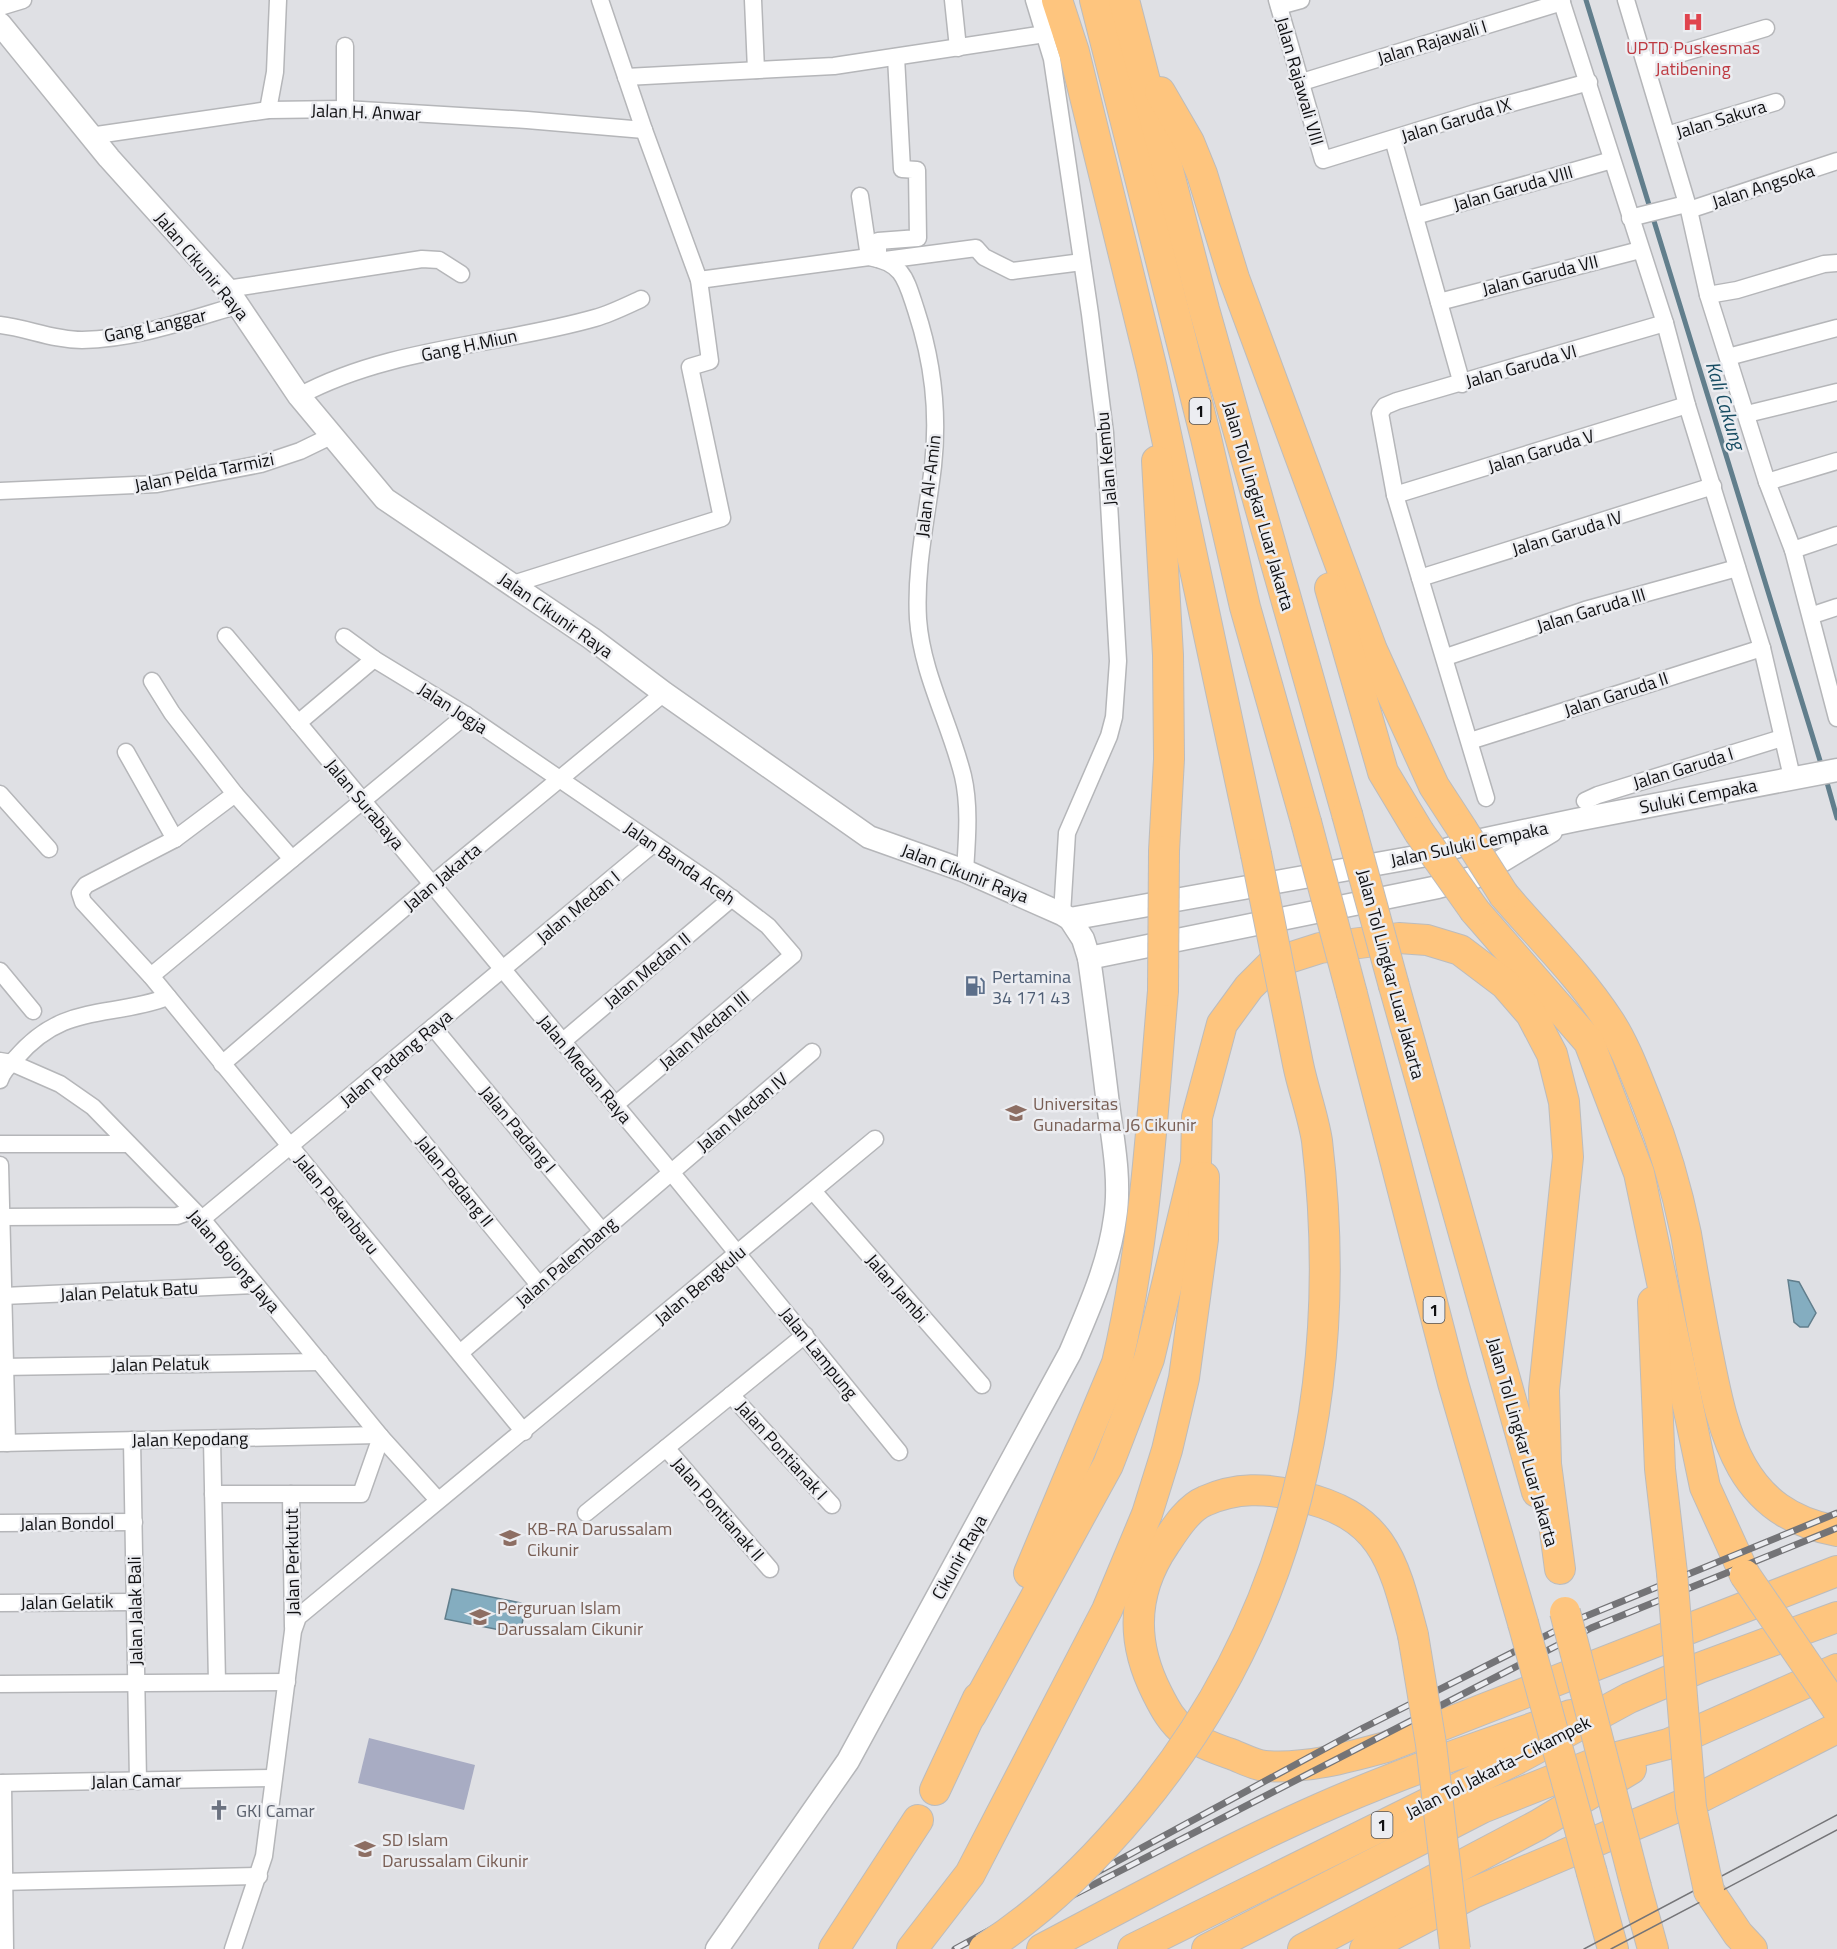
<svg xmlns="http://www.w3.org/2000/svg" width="1837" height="1949" font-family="'Titillium Web',sans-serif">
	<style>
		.green { fill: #a8acc3 }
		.water { fill: #84adc0; stroke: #617e8c; stroke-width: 1.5 }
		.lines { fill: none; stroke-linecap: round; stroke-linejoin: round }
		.stream { stroke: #617e8c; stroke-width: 5 }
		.street-casing { stroke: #b5b6b9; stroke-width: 19 }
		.secondary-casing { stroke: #b5b6b9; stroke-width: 25 }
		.highway-casing { stroke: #bcbcbd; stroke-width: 32 }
		.street { stroke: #fff; stroke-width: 16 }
		.secondary { stroke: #fff; stroke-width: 22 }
		.highway { stroke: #fec57e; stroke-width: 30 }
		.tram { stroke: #747477; stroke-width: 1.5 }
		.rail-casing { stroke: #747477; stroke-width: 7 }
		.rail { stroke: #ecedf1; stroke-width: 4.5; stroke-dasharray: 14; stroke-linecap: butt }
		.highway-bridge-casing { stroke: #bcbcbd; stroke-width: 32; stroke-linecap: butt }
		.highway-bridge { stroke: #fec57e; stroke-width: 30 }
		.labels { text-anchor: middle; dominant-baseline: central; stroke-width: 5; stroke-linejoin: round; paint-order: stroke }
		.shield { fill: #ecedf1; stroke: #525255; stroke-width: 1.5 }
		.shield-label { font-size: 16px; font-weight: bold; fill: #101012 }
		.street-label { font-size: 18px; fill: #101012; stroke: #ecedf1 }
		.health-label { font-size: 18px; fill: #be3a42; stroke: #ecedf1 }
		.service-label { font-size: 18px; fill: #4e5e75; stroke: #ecedf1; text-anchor: start }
		.education-label { font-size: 18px; fill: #785e54; stroke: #ecedf1; text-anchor: start }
		.worship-label { font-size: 18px; fill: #5b616d; stroke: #ecedf1; text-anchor: start }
		.water-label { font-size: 20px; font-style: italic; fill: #174c62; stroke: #ecedf1 }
	</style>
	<rect width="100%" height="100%" fill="#dfe0e4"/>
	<polygon class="green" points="369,1738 475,1765 464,1810 358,1783"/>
	<g class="water">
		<polygon points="1788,1280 1799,1282 1816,1313 1808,1327 1800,1327 1794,1322"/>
		<polygon points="452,1589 526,1604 520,1634 445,1619"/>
	</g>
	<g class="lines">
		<g class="stream">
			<polyline points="1586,0 1822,767"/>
			<polyline points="1826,779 1837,818"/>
		</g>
		<g class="street-casing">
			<g id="street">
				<polyline points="753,0 756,70"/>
				<polyline points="953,0 958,48"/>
				<polyline points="1034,0 1052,59 1090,314 1105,433 1118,661 1114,717 1109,736 1067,833 1062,914"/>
				<polyline points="1277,0 1323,160 1475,113 1589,82"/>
				<polyline points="1561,0 1665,323 1687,405 1762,648 1792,777"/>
				<polyline points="1626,0 1689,210 1708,295 1767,482 1793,550 1837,718"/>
				<polyline points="1279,6 1301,0"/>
				<polyline points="0,7 23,0"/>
				<polyline points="345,46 345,109"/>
				<polyline points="1646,64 1766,28"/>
				<polyline points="626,77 834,66 1045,34"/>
				<polyline points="1302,82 1562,2"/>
				<polyline points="268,110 275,72 278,0"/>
				<polyline points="1667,135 1776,102"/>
				<polyline points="90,136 268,110 345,109 527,120 644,130"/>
				<polyline points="1393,139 1462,384"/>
				<polyline points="860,196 869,257"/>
				<polyline points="1689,210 1837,161"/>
				<polyline points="1415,216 1612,160"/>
				<polyline points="1630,218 1686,204"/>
				<polyline points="878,259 878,241 918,238 917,170 902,169 896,57"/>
				<polyline points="885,260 976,248 984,257 1012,271 1082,262"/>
				<path d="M699 280 869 257C904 263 906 280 916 310 933 362 939 411 933 466 927 517 915 567 918 619 922 674 950 723 963 776 970 806 967 840 965 871"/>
				<polyline points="227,289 422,259 439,260 461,274"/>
				<polyline points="1708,295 1737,290 1824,264 1837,263"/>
				<polyline points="1439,302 1640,250"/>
				<path d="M0 325C27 328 53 340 82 340 136 339 188 320 239 305"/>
				<polyline points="1728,357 1837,328"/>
				<path d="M299 396C390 347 497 346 595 318 610 314 626 306 641 299"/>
				<polyline points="1747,414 1837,392"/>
				<polyline points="1767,482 1837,461"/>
				<polyline points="0,491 157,484 261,464 300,451 331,436"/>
				<polyline points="1395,495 1687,405"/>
				<polyline points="1793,550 1837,535"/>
				<polyline points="1420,578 1713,486"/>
				<polyline points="513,584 722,518 690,367 710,361 699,280 644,130 600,0"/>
				<polyline points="1813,615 1837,607"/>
				<polyline points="226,636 671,1172 899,1452"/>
				<polyline points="344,637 374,659 466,715 713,884 768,926 793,955 615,1105"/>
				<polyline points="1446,657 1585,610 1737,568"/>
				<polyline points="152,681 172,713 235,794 292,859"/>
				<polyline points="298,723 374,659"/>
				<polyline points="1470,741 1762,648"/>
				<polyline points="126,752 175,839"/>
				<polyline points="0,794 49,849"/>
				<polyline points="235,794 175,839 86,885 80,893 83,902 151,976 524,1432"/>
				<polyline points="1486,798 1395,495 1380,413 1385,406 1397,401 1665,323"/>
				<polyline points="1585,801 1598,795 1782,738"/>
				<polyline points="0,971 33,1011"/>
				<polyline points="151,976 466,715"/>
				<polyline points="433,1027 602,1231"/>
				<polyline points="562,1042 732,898"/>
				<polyline points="0,1061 12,1063 60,1084 93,1107 202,1219 381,1437 438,1500"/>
				<polyline points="222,1064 431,885 664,693"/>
				<polyline points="371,1078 539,1285"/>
				<path d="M0 1080C2 1072 10 1064 16 1058 64 1002 108 1019 168 997"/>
				<polyline points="0,1144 128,1144"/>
				<polyline points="0,1165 7,1443"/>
				<polyline points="813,1191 982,1385"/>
				<polyline points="0,1217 177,1216 191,1211"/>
				<polyline points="202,1219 653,844"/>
				<polyline points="3,1296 255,1285"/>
				<polyline points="460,1353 812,1052"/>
				<polyline points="0,1367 320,1362"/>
				<polyline points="731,1395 832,1505"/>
				<polyline points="212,1439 217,1682"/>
				<polyline points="132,1440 138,1781"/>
				<polyline points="0,1443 379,1435"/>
				<polyline points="666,1448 770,1569"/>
				<polyline points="213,1494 361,1494 381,1437"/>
				<polyline points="291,1494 293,1627"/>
				<polyline points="586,1513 805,1335"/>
				<polyline points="0,1523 134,1522"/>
				<polyline points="0,1603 135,1602"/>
				<polyline points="0,1684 287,1682"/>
				<polyline points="0,1783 273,1778"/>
				<polyline points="3,1783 5,1949"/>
				<polyline points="0,1882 259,1876"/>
				<polyline points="233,1949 264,1856 293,1631 298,1617 875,1139"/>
			</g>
		</g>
		<g class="secondary-casing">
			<g id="secondary">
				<path d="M0 24 109 158 227 289 299 396 385 499 591 638 664 693 869 837 965 871 1062 914 1070 919 1083 939 1089 958C1096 1007 1102 1055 1108 1104 1113 1140 1121 1182 1115 1218 1109 1264 1088 1311 1070 1353L848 1761 717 1949"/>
				<polyline points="1070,919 1427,855 1477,841 1576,820 1837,770"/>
				<polyline points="1089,958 1438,887 1475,877 1551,831"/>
			</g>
		</g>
		<g class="highway-casing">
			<g id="highway">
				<polyline points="1057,0 1074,52 1152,369 1256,854"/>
				<polyline points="1095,0 1206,438 1245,607 1306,822"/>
				<polyline points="1124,0 1204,309 1347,814"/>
				<polyline points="1160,92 1189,142 1202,174 1234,278 1372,650 1434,786 1462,829"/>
				<polyline points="1157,461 1168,655 1169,759 1164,851"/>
				<polyline points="1330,588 1383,772 1419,832"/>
				<path d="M1504 895C1539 936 1580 976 1609 1021 1625 1045 1636 1076 1647 1103 1664 1145 1677 1190 1686 1234 1693 1275 1700 1315 1708 1355 1724 1436 1740 1514 1837 1531"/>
				<polyline points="1475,911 1589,1042 1639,1173 1705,1487 1745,1575"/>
				<polyline points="1394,986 1537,1492"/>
				<polyline points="1352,994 1453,1383 1523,1623"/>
				<polyline points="1653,1302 1660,1469 1672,1573"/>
				<path d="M1029 1573 1117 1363C1146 1241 1152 1116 1163 991"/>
				<path d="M1413 1635C1393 1559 1383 1515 1298 1496 1266 1488 1236 1487 1205 1501 1188 1508 1175 1529 1165 1544 1132 1592 1131 1642 1157 1693 1165 1709 1172 1722 1186 1733 1199 1743 1216 1749 1231 1754 1242 1758 1254 1765 1265 1766 1306 1769 1346 1758 1386 1747L1837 1571"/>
				<polyline points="971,1715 1108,1465 1149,1359 1196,1163 1197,1117 1222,1024 1249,987 1273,963 1320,948 1399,938 1427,940 1460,950 1505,984 1531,1014 1552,1054 1564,1102 1568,1157 1544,1390 1546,1464 1560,1569"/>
				<polyline points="935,1790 978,1698"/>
				<polyline points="1592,1873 1613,1949"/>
				<polyline points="1636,1887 1653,1949"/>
				<polyline points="1709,1891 1738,1934 1752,1949"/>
				<polyline points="834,1949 918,1820"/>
				<polyline points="912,1949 970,1874 1107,1610 1147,1514 1167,1450 1184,1378 1203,1239 1204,1177"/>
				<path d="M1042 1949C1139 1898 1235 1845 1335 1802 1412 1769 1491 1742 1571 1715"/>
				<polyline points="1133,1949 1515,1760 1629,1698 1699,1668 1837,1617"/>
				<polyline points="1207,1949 1482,1808 1598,1762 1668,1744 1837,1669"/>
				<polyline points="1303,1949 1538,1825 1631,1769"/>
				<polyline points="1365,1949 1473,1893 1703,1796 1837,1728"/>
			</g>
		</g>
		<use href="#street" class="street"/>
		<use href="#secondary" class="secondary"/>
		<use href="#highway" class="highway"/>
		<g class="tram">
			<polyline points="1584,1949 1837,1815"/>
			<polyline points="1611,1949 1837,1830"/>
		</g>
		<g class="rail-casing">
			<g id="rail">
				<polyline points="1052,1906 1591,1628 1837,1528"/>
				<polyline points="955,1949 1363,1728 1579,1619 1837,1513"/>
			</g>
		</g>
		<use href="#rail" class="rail"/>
		<g class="highway-bridge-casing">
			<g id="highway-bridge">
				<polyline points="1347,814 1394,986"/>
				<polyline points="1306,822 1352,994"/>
				<polyline points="1462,829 1504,895"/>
				<polyline points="1419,832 1475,911"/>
				<polyline points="1163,991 1164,851"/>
				<polyline points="1672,1573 1691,1807 1709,1891"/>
				<polyline points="1745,1575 1837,1709"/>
				<polyline points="1565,1612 1636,1887"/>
				<polyline points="1523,1623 1592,1873"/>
				<polyline points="1413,1635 1431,1744 1455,1949"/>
				<path d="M984 1949C1042 1912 1092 1863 1136 1810 1295 1620 1346 1384 1317 1141 1313 1115 1303 1089 1298 1064 1284 994 1270 924 1256 854"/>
			</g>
		</g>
		<use href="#highway-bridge" class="highway-bridge"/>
	</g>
	<defs>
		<g id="hospital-bare" transform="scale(1.62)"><path d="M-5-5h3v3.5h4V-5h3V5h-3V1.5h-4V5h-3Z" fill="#e0444e" stroke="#ecedf1" stroke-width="2.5" paint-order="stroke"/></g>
		<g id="fuel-bare" transform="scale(1.62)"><path d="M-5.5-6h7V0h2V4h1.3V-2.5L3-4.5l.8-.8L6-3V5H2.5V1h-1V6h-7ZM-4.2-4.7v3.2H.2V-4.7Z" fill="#5c6f8a" stroke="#ecedf1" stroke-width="2.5" paint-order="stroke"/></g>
		<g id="university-bare" transform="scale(1.62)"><path d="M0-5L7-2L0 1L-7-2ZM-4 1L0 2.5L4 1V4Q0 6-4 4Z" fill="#8d6e63" stroke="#ecedf1" stroke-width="2.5" paint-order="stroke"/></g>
		<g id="school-bare" transform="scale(1.62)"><path d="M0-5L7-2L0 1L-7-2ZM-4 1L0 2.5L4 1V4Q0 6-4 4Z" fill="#8d6e63" stroke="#ecedf1" stroke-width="2.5" paint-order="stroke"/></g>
		<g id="church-bare" transform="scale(1.62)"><path d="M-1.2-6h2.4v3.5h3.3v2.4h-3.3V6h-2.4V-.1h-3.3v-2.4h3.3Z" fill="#6b7280" stroke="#ecedf1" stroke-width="2.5" paint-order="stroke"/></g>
	</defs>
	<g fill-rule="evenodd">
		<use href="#hospital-bare" x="1693" y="22"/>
		<use href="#fuel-bare" x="975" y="986"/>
		<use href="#university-bare" x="1016" y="1113"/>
		<use href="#school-bare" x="510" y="1538"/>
		<use href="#school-bare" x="480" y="1617"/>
		<use href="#church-bare" x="219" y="1810"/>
		<use href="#school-bare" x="365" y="1849"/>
	</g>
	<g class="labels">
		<g class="shield">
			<rect x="1189.5" y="398" width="21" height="26" rx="4.5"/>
			<rect x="1423.5" y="1297" width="21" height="26" rx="4.5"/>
			<rect x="1371.5" y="1812" width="21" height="26" rx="4.5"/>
		</g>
		<g class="shield-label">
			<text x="1200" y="411">1</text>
			<text x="1434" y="1310">1</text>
			<text x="1382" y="1825">1</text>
		</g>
		<g class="street-label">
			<text transform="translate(1432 42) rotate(-17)">Jalan Rajawali I</text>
			<text transform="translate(1300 81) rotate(74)">Jalan Rajawali VIII</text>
			<text transform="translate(366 112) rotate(2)">Jalan H. Anwar</text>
			<text transform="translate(1721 119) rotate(-17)">Jalan Sakura</text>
			<text transform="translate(1456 120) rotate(-17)">Jalan Garuda IX</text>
			<text transform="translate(1763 186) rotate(-18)">Jalan Angsoka</text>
			<text transform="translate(1513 188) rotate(-16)">Jalan Garuda VIII</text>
			<text transform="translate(202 266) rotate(50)">Jalan Cikunir Raya</text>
			<text transform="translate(1540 275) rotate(-14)">Jalan Garuda VII</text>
			<text transform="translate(155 325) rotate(-12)">Gang Langgar</text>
			<text transform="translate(469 345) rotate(-12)">Gang H.Miun</text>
			<text transform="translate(1521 366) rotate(-16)">Jalan Garuda VI</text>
			<text transform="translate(1541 451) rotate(-17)">Jalan Garuda V</text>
			<text transform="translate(1106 459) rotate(-95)">Jalan Kembu</text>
			<text transform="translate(204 472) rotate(-11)">Jalan Pelda Tarmizi</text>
			<text transform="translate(928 486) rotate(-83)">Jalan Al-Amin</text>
			<text transform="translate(1259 506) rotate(74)">Jalan Tol Lingkar Luar Jakarta</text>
			<text transform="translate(1567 533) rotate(-17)">Jalan Garuda IV</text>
			<text transform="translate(1591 610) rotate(-17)">Jalan Garuda III</text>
			<text transform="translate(556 615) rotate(35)">Jalan Cikunir Raya</text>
			<text transform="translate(1616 694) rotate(-18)">Jalan Garuda II</text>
			<text transform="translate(453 708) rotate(33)">Jalan Jogja</text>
			<text transform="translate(1683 768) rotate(-17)">Jalan Garuda I</text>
			<text transform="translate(1698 796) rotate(-11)">Suluki Cempaka</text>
			<text transform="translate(365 804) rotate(50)">Jalan Surabaya</text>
			<text transform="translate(1469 844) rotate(-12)">Jalan Suluki Cempaka</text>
			<text transform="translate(680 863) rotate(35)">Jalan Banda Aceh</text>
			<text transform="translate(965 873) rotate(21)">Jalan Cikunir Raya</text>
			<text transform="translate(442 877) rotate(-40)">Jalan Jakarta</text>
			<text transform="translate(578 907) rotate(-40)">Jalan Medan I</text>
			<text transform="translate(647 970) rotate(-40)">Jalan Medan II</text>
			<text transform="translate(1391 974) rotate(75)">Jalan Tol Lingkar Luar Jakarta</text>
			<text transform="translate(704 1030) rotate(-40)">Jalan Medan III</text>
			<text transform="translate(396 1058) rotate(-40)">Jalan Padang Raya</text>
			<text transform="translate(585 1069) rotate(50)">Jalan Medan Raya</text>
			<text transform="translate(742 1112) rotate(-40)">Jalan Medan IV</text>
			<text transform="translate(518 1129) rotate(50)">Jalan Padang I</text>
			<text transform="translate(455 1181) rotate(51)">Jalan Padang II</text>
			<text transform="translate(337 1204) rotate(51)">Jalan Pekanbaru</text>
			<text transform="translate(234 1261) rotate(49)">Jalan Bojong Jaya</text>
			<text transform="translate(566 1262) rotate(-41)">Jalan Palembang</text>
			<text transform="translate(700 1285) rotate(-40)">Jalan Bengkulu</text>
			<text transform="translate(897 1288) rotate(49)">Jalan Jambi</text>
			<text transform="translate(129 1291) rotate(-3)">Jalan Pelatuk Batu</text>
			<text transform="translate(819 1353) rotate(51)">Jalan Lampung</text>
			<text transform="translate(160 1364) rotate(-1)">Jalan Pelatuk</text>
			<text transform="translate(190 1439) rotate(-1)">Jalan Kepodang</text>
			<text transform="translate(1523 1442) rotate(74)">Jalan Tol Lingkar Luar Jakarta</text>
			<text transform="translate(782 1450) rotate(48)">Jalan Pontianak I</text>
			<text transform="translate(718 1509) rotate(49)">Jalan Pontianak II</text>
			<text transform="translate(67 1523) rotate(-1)">Jalan Bondol</text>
			<text transform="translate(959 1557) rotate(-61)">Cikunir Raya</text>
			<text transform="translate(292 1562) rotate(-91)">Jalan Perkutut</text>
			<text transform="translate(67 1602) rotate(-1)">Jalan Gelatik</text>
			<text transform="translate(135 1611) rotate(-91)">Jalan Jalak Bali</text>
			<text transform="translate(1498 1767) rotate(-27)">Jalan Tol Jakarta–Cikampek</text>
			<text transform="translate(136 1781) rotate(-1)">Jalan Camar</text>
		</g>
		<g class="health-label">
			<text x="1693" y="47">UPTD Puskesmas<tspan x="1693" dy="21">Jatibening</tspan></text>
		</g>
		<g class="service-label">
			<text x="992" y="976">Pertamina<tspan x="992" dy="21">34 171 43</tspan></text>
		</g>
		<g class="education-label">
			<text x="1033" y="1103">Universitas<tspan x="1033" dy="21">Gunadarma J6 Cikunir</tspan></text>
			<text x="527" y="1528">KB-RA Darussalam<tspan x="527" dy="21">Cikunir</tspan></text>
			<text x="497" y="1607">Perguruan Islam<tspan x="497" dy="21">Darussalam Cikunir</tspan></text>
			<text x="382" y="1839">SD Islam<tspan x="382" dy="21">Darussalam Cikunir</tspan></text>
		</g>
		<g class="worship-label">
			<text x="236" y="1810">GKI Camar</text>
		</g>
		<g class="water-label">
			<text transform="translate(1726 405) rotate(73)">Kali Cakung</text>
		</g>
	</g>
</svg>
